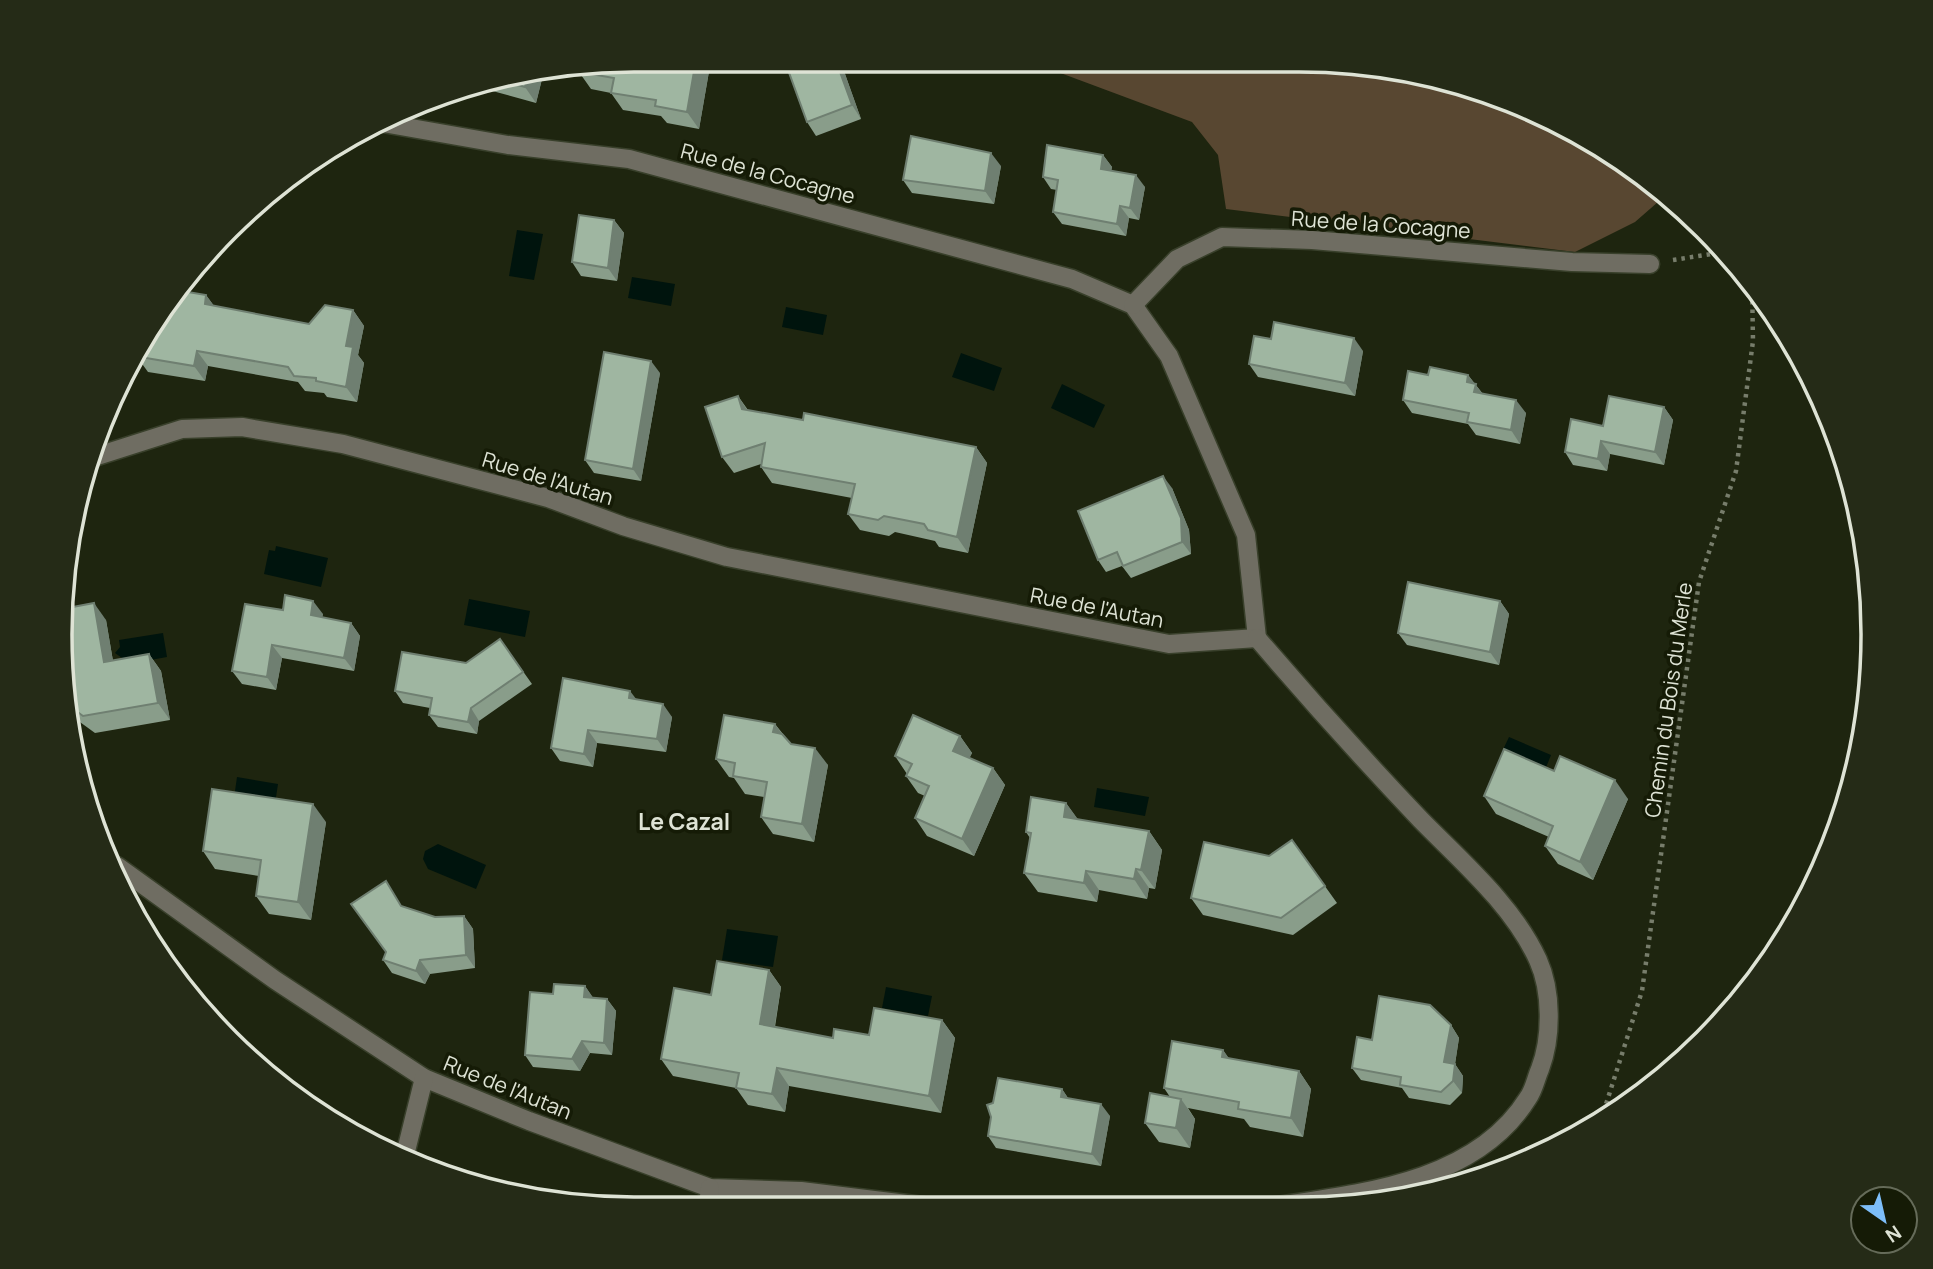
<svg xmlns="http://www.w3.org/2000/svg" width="1933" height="1269" font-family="Manrope,sans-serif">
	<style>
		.green { fill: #584731 }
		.water { fill: #00140d }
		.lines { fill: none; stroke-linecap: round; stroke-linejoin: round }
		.minor-casing { stroke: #39402b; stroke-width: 21 }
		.path { stroke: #777d6b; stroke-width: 4.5; stroke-dasharray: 3.5 5; stroke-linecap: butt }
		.minor { stroke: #6f6d62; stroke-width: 18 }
		.wall { fill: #899d8a }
		.shaded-wall { fill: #6f7f71 }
		.building { fill: #9fb6a1; stroke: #6f7f71; stroke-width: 2 }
		.labels { text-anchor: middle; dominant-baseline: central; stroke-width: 7; stroke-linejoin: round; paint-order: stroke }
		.street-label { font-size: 21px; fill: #dee3d5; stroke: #151b06 }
		.neighbourhood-label { font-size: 23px; font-weight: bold; fill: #dee3d5; stroke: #151b06 }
		.rim { fill: none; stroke: #dee3d5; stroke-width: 3.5 }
	</style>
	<rect width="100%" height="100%" fill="#1e250f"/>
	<polygon class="green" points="1031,62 1374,64 1519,103 1666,195 1635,222 1575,252 1226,209 1218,155 1192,122"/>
	<g class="water">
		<polygon points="517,230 543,234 534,280 509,276"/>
		<polygon points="632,277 675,284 671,306 628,298"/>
		<polygon points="786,307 827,315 823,335 782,327"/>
		<polygon points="961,353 1002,368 994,391 952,377"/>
		<polygon points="1062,384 1105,405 1094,428 1051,408"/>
		<polygon points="276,546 328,558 321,587 264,574 269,550 275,551"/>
		<polygon points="469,599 530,611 525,637 464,625"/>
		<polygon points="163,633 167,657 123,665 122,658 115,653 120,647 119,640"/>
		<polygon points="1509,737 1551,755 1543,775 1500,756"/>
		<polygon points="237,777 278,784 275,804 234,798"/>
		<polygon points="1097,788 1149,797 1145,816 1094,807"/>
		<polygon points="438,844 486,865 476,889 428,869 423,859 425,851"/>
		<polygon points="727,929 778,936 773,967 722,960"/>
		<polygon points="886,987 932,996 928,1016 882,1008"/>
	</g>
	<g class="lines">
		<g class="minor-casing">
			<g id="minor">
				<polyline points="383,123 508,145 629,159 1072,279 1133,305 1169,356 1246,535 1257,638"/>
				<polyline points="1133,305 1177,259 1222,237 1312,240 1572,262 1650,264"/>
				<polyline points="88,459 182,429 242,427 343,444 548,498 623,526 727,557 1169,644 1257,638"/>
				<path d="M1257 638C1310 700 1364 760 1420 819 1461 861 1513 905 1538 960 1552 991 1552 1037 1540 1069 1536 1078 1534 1090 1528 1098 1474 1185 1354 1194 1263 1208"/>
				<polyline points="117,866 275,980 424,1078 529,1121 710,1188 801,1191 923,1206"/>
				<polyline points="404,1159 424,1078"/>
				<polyline points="708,1205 710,1188"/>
			</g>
		</g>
		<g class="path">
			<polyline points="1673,260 1724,252"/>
			<polyline points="1601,1120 1642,991 1699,582 1736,471 1753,341 1752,282"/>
		</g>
		<use href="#minor" class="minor"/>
	</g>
	<g class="wall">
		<polygon points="634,60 711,60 699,129 667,123 661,116 623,110 611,93 591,89 579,72"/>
		<polygon points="836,61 845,74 861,119 816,136 807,122"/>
		<polygon points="543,75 536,103 474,86"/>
		<polygon points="1103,155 1112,167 1111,171 1145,187 1139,220 1129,218 1126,236 1062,224 1053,212 1057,190 1051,189 1043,177"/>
		<polygon points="1001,166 994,204 912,193 903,180"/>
		<polygon points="614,220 624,233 617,281 581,276 572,262"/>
		<polygon points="176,290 206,295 214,306 309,324 353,310 364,326 358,355 364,363 357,402 327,397 324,393 305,391 298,382 208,366 205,381 148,372 140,361 138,360"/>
		<polygon points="1271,339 1363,351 1355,396 1258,377 1249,364"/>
		<polygon points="660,373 641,481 594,473 585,460"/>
		<polygon points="1468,375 1483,394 1526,413 1520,444 1476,435 1468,424 1412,413 1403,400"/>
		<polygon points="738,396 748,410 803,420 976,447 987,463 968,553 939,547 935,541 895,532 889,536 860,530 848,514 852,498 772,483 761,467 761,464 734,473 722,457"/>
		<polygon points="1664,407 1673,420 1664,465 1610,454 1607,471 1573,465 1565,452 1603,426"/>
		<polygon points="1172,488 1189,530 1191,554 1131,578 1122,566 1106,572 1098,560"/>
		<polygon points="1500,601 1509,614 1499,665 1407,645 1398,633"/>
		<polygon points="62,609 106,620 113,661 149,654 161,671 170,720 95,733 73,717"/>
		<polygon points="283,610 323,614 322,617 351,623 360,636 354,671 282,658 276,690 242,684 232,671"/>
		<polygon points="500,639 532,684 479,721 477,734 438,727 429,715 430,708 403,703 395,691 466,663"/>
		<polygon points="636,699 672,717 666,752 597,743 593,767 560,761 551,748"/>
		<polygon points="775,724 791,744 828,765 814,842 773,834 761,817 764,797 745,794 734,778 729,777 716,759"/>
		<polygon points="960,736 972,753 969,758 993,768 1005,785 974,856 927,836 915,818 925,796 918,793 906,776 907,774 895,756"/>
		<polygon points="1554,771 1628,799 1593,880 1558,864 1545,846 1549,837 1496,814 1484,796"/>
		<polygon points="1066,803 1078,820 1149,831 1162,850 1155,889 1149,888 1147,899 1099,890 1097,902 1038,892 1024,873 1030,838 1026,832"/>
		<polygon points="326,822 311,920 269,914 256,896 259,876 215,869 203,851"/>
		<polygon points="1292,840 1337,903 1293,935 1203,915 1191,898 1269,856"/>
		<polygon points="402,906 435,917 464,916 473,929 475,968 430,974 425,984 392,973 383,960"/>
		<polygon points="769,970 781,987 775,1027 833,1038 869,1035 942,1020 955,1038 941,1113 789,1086 785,1112 748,1105 736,1088 673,1076 661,1059 711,995"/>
		<polygon points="585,986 593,998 607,999 616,1011 612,1055 590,1053 580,1071 533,1067 525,1055 553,994"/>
		<polygon points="1451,1025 1459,1038 1455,1064 1463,1076 1462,1093 1450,1105 1409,1098 1402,1088 1361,1080 1352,1068 1372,1040"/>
		<polygon points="1223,1050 1229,1059 1299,1071 1311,1089 1303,1137 1250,1127 1244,1119 1188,1108 1195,1119 1190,1148 1159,1142 1145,1123 1170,1097 1164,1088"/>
		<polygon points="1062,1089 1068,1098 1110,1116 1101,1166 996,1148 988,1136"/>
	</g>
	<g class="shaded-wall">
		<polygon points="696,60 711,60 699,129 687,112"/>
		<polygon points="836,61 845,74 861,119 852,105"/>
		<polygon points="543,75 536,103 525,87 527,77"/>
		<polygon points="991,153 1001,166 994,204 985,191"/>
		<polygon points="1103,155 1112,167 1109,181 1101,169"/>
		<polygon points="1136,175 1145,187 1139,220 1130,208"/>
		<polygon points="1120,206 1129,218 1126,236 1117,224"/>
		<polygon points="614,220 624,233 617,281 608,268"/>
		<polygon points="206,295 217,310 205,304"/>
		<polygon points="353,310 364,326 358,355 364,363 357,402 346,387 346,346"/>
		<polygon points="1354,338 1363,351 1355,396 1345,383"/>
		<polygon points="197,351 208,366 205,381 194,366"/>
		<polygon points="651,361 660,373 641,481 633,469"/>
		<polygon points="1468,375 1485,397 1483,405 1467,382"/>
		<polygon points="738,396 749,413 742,409"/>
		<polygon points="1516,400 1526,413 1520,444 1511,430"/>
		<polygon points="1664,407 1673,420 1664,465 1655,452"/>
		<polygon points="1601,441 1610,454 1607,471 1598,459"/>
		<polygon points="976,447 987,463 968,553 957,537"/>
		<polygon points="1163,476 1172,488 1189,530 1191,554 1182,542"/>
		<polygon points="313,601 323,614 320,628 311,615"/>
		<polygon points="1500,601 1509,614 1499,665 1490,652"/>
		<polygon points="94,603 106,620 116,679 104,662"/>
		<polygon points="351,623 360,636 354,671 344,658"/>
		<polygon points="272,645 282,658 276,690 267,677"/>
		<polygon points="149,654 161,671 170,720 158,703"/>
		<polygon points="630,691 640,704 629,698"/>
		<polygon points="663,704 672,717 666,752 657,739"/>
		<polygon points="471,708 479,721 477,734 468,722"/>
		<polygon points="775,724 787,741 773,732"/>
		<polygon points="588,730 597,743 593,767 584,754"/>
		<polygon points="960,736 972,753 965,768 953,751"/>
		<polygon points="815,748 828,765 814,842 802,824"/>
		<polygon points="993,768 1005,785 974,856 962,839"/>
		<polygon points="1615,780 1628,799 1593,880 1580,862"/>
		<polygon points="1066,803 1080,822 1064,817"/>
		<polygon points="313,804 326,822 311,920 298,902"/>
		<polygon points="1149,831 1162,850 1155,889 1141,870"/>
		<polygon points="1136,869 1149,888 1147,899 1134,879"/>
		<polygon points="1086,871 1099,890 1097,902 1084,883"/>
		<polygon points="464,916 473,929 475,968 466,955"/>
		<polygon points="420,960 430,974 425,984 416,971"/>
		<polygon points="769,970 781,987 772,1042 760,1024"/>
		<polygon points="585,986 594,999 584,997"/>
		<polygon points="607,999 616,1011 612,1055 604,1043"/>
		<polygon points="942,1020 955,1038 941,1113 929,1096"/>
		<polygon points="1451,1025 1459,1038 1455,1064 1463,1076 1462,1093 1453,1081 1444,1062"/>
		<polygon points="582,1041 590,1053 580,1071 572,1059"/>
		<polygon points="1223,1050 1236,1068 1222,1057"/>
		<polygon points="777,1068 789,1086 785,1112 772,1094"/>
		<polygon points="1299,1071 1311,1089 1303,1137 1291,1118"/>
		<polygon points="1062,1089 1070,1101 1061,1097"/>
		<polygon points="1181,1099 1195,1119 1190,1148 1176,1128"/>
		<polygon points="1101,1104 1110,1116 1101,1166 1092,1154"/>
	</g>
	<g class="building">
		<polygon points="634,60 696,60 687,112 655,106 656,100 611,93 614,78 579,72 580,68"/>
		<polygon points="836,61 852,105 807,122 787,67 809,71"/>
		<polygon points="527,77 525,87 503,81"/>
		<polygon points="911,136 991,153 985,191 903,180"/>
		<polygon points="1047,145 1103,155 1101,169 1136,175 1130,208 1120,206 1117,224 1053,212 1058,180 1043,177"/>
		<polygon points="579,215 614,220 608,268 572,262"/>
		<polygon points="176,290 206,295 205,304 309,324 325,305 353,310 346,346 353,347 346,387 316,381 316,378 294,376 288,367 197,351 194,366 140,357"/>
		<polygon points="1274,322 1354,338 1345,383 1249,364 1254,336 1271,339"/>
		<polygon points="604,352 651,361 633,469 585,460"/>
		<polygon points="1430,367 1468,375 1467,382 1476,384 1474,392 1516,400 1511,430 1467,422 1469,413 1403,400 1408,371 1428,375"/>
		<polygon points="738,396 742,409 803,420 804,413 976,447 957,537 928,530 924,524 884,516 878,520 848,514 855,484 761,467 765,443 722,457 705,407"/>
		<polygon points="1609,396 1664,407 1655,452 1601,441 1598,459 1565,452 1571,419 1603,426"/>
		<polygon points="1163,476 1181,518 1182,542 1123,566 1117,552 1098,560 1078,511"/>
		<polygon points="1408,582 1500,601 1490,652 1398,633"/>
		<polygon points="285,595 313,601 311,615 351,623 344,658 272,645 267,677 232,671 245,604 283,610"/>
		<polygon points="94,603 104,662 149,654 158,703 83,716 72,708 70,689 74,682 69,678 62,609"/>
		<polygon points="500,639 523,672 471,708 468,722 429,715 432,698 395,691 402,652 466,663"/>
		<polygon points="563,678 630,691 629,698 663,704 657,739 588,730 584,754 551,748"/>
		<polygon points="724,715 775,724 773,732 782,734 791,744 815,748 802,824 761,817 767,782 733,776 735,763 716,759"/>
		<polygon points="913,715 960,736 953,751 993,768 962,839 915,818 929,786 906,776 912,764 895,756"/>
		<polygon points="1504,749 1554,771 1560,756 1615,780 1580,862 1545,846 1553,826 1484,796"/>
		<polygon points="212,789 313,804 298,902 256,896 261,860 203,851"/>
		<polygon points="1031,797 1066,803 1064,817 1149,831 1141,870 1136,869 1134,879 1086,871 1084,883 1024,873 1031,833 1026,832"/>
		<polygon points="1292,840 1325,886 1281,918 1191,898 1204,842 1269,856"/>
		<polygon points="386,881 401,906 435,917 464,916 466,955 420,960 416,971 383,960 386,952 351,904"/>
		<polygon points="717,961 769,970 760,1024 833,1038 834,1029 869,1035 874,1008 942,1020 929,1096 777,1068 772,1094 736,1088 739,1073 661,1059 674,988 711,995"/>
		<polygon points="554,984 585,986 584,997 607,999 604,1043 582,1041 572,1059 525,1055 530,992 553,994"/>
		<polygon points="1379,996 1430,1005 1451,1025 1444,1062 1455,1064 1453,1081 1441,1092 1400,1085 1401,1077 1352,1068 1357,1037 1372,1040"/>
		<polygon points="1172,1041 1223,1050 1222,1057 1299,1071 1291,1118 1238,1109 1239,1102 1164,1088"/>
		<polygon points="998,1078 1062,1089 1061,1097 1101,1104 1092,1154 988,1136 991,1117 987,1105 993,1103"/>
		<polygon points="1150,1093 1181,1099 1176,1128 1145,1123"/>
	</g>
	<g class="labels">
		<g class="street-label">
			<text transform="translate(768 173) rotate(15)">Rue de la Cocagne</text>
			<text transform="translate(1381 224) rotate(4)">Rue de la Cocagne</text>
			<text transform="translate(548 478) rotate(17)">Rue de l'Autan</text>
			<text transform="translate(1097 607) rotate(11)">Rue de l'Autan</text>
			<text transform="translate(1668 700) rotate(-82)">Chemin du Bois du Merle</text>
			<text transform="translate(508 1087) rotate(22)">Rue de l'Autan</text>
		</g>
		<g class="neighbourhood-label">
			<text x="684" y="821">Le Cazal</text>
		</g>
	</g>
	<path d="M0 0H1933V1269H0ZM634 72H1299A562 562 0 0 1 1861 634V635A562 562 0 0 1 1299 1197H634A562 562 0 0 1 72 635V634A562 562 0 0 1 634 72Z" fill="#252b17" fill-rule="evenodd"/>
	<path class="rim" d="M634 72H1299A562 562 0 0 1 1861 634V635A562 562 0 0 1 1299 1197H634A562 562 0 0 1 72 635V634A562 562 0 0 1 634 72Z"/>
	<g transform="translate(1884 1220) rotate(146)"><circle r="33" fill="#151b06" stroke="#656b59" stroke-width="2"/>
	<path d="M0-5L12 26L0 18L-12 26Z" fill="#7dbef9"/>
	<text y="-10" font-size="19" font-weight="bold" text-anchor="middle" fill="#dee3d5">N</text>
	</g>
</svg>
